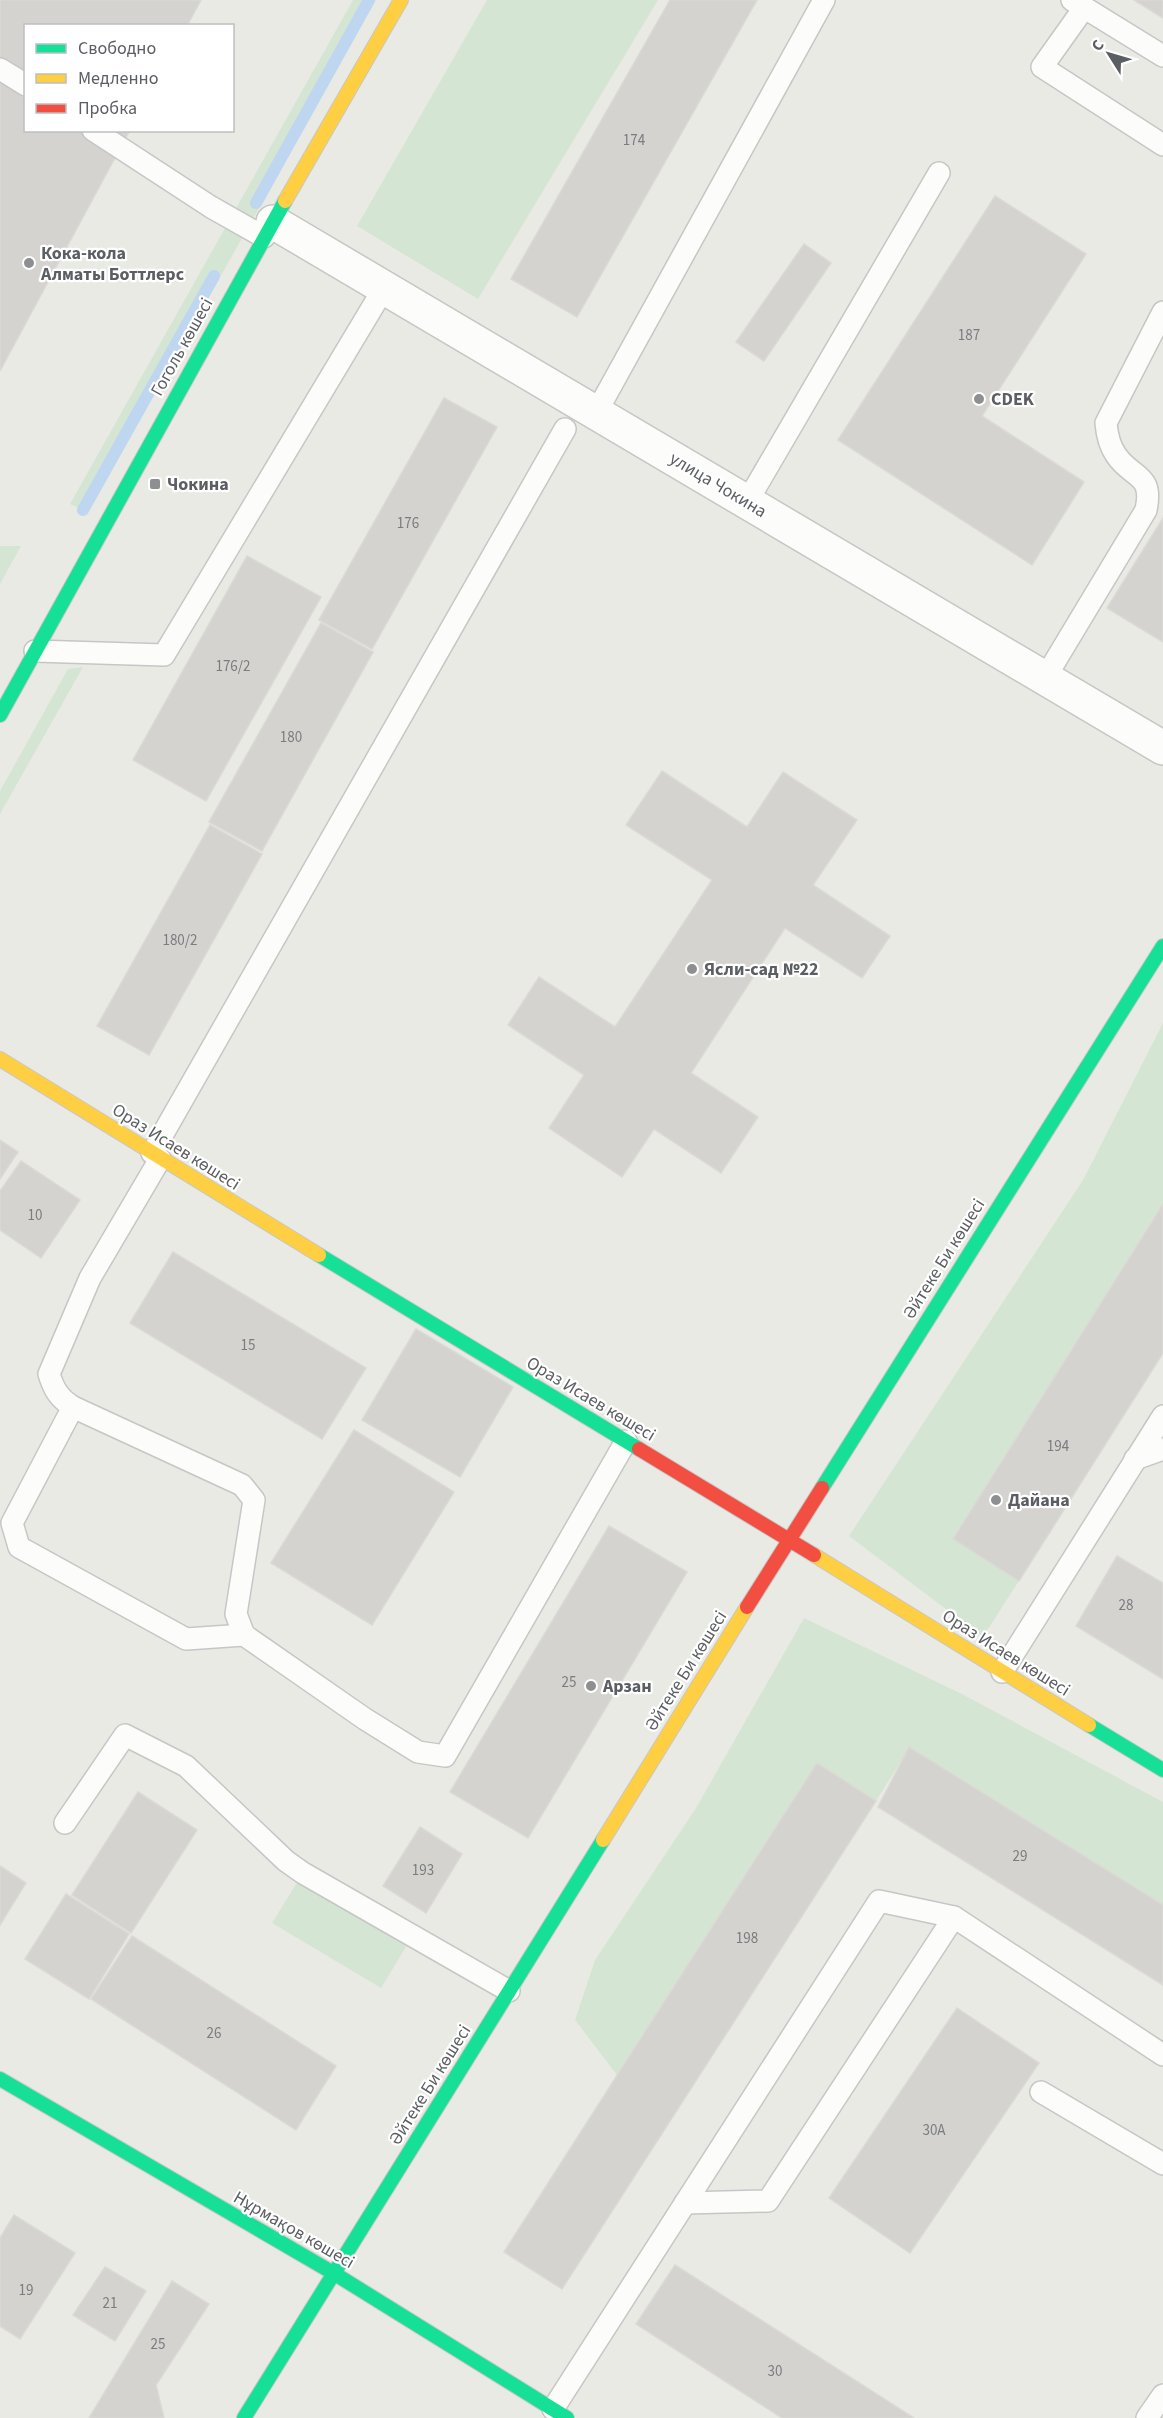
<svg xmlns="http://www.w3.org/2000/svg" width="1163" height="2418" font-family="'Source Sans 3',sans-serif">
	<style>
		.green { fill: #d5e5d3 }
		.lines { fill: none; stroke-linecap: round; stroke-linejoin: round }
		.stream { stroke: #bfd6f0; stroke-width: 12 }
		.building { fill: #d4d3d0; stroke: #dad9d4; stroke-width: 1.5 }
		.lane-casing { stroke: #c6c6c6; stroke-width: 24 }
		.street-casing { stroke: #c6c6c6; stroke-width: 36 }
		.fast-casing { stroke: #c7c7c7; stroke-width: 16 }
		.slow-casing { stroke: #c7c7c7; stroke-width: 16 }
		.jam-casing { stroke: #c7c7c7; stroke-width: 16 }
		.lane { stroke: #fcfcfb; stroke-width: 21 }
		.street { stroke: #fcfcfb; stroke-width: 33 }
		.fast { stroke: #16e098; stroke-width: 14 }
		.slow { stroke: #ffcf43; stroke-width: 14 }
		.jam { stroke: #f24e42; stroke-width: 14 }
		.poi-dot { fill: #8d8f90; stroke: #fff; stroke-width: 2 }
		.labels { text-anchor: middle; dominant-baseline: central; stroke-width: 4.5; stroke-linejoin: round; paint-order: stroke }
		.number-label { font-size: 15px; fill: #7a7c7e }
		.poi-label { font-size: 18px; font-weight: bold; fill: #5b5e62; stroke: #fff; text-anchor: start }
		.street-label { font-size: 18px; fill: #5b5e62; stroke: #fff }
	</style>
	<rect width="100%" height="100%" fill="#eaeae5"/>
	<g class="green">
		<polygon points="353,0 376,0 88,512 70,504"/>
		<polygon points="487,0 658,0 478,299 357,226"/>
		<polygon points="0,546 21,546 0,584"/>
		<polygon points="83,667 0,814 0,791 68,669"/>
		<polygon points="1163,1023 1163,1204 953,1539 1019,1581 983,1637 849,1536 1083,1180"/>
		<polygon points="804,1618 964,1695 1163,1802 1163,1905 910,1747 876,1801 817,1764 617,2075 575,2020 595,1960 696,1808"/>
		<polygon points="303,1873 412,1937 381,1988 272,1923"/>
	</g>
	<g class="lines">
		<g class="stream">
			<polyline points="256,203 369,0"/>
			<polyline points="83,510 214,276"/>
		</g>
	</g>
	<g class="building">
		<polygon points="0,0 201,0 187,26 26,26 26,130 130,130 0,371"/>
		<polygon points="670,0 757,0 577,317 511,279"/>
		<polygon points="1134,0 1163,0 1163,18"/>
		<polygon points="995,196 1086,254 982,416 1084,482 1032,565 838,440"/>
		<polygon points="804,244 831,263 764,361 736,342"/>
		<polygon points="444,398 497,427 372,649 319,620"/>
		<polygon points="1163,518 1163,642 1107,608"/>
		<polygon points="247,556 321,597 206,801 133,760"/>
		<polygon points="321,623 373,652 262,851 209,822"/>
		<polygon points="662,771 747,827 783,772 857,820 813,885 890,936 862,978 785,928 691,1073 758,1117 721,1173 654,1129 622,1177 549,1128 584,1075 508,1025 539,977 615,1027 712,880 626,825"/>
		<polygon points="210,825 262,854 149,1055 97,1026"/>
		<polygon points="0,1140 18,1152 0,1179"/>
		<polygon points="21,1161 80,1200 41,1258 0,1230 0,1191"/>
		<polygon points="1163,1204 1163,1353 1019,1581 953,1539"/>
		<polygon points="173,1252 366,1368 322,1439 130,1323"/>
		<polygon points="416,1329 513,1387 460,1477 362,1420"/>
		<polygon points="354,1430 454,1492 372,1625 271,1563"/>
		<polygon points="609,1526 687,1572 528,1838 450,1792"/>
		<polygon points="1117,1556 1163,1583 1163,1679 1076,1626"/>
		<polygon points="909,1747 1163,1905 1163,1985 878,1807"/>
		<polygon points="817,1763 876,1801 562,2289 504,2252"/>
		<polygon points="138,1792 197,1830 131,1933 72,1895"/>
		<polygon points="420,1827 462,1854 426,1913 383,1886"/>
		<polygon points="0,1866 26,1883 0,1925"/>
		<polygon points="66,1894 129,1934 89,1999 25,1959"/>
		<polygon points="132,1936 336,2066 296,2130 91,1999"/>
		<polygon points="957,2008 1039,2063 910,2253 829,2198"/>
		<polygon points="14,2215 75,2253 20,2339 0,2326 0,2238"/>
		<polygon points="675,2265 914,2418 782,2418 636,2324"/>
		<polygon points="105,2267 146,2291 115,2341 73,2315"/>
		<polygon points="172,2281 209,2304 156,2385 164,2418 89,2418"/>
	</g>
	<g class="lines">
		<g class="lane-casing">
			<g id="lane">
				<polyline points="1072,0 1163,56"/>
				<polyline points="1084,8 1042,67 1163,145"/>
				<polyline points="0,69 26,85"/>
				<polyline points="93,130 211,207 264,237"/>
				<polyline points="596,413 824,0"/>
				<polyline points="747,502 939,173"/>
				<polyline points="35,651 164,655 384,288"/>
				<path d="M1045 678 1146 510C1154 473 1132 479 1116 455 1109 445 1107 435 1106 423L1163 312"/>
				<polyline points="152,1153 565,429"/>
				<path d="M160 1159 90 1278 49 1374C54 1390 59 1398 73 1407L242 1485 254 1500 236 1614 244 1635 365 1719 418 1752 445 1756 626 1441"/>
				<polyline points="73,1407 12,1523 19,1547 186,1639 244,1635"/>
				<polyline points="1135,1459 1163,1449"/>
				<polyline points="1002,1672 1163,1416"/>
				<polyline points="65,1823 125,1735 186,1766 286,1861 303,1873 509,1991"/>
				<polyline points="1041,2092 1163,2164"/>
				<polyline points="685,2203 768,2201 954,1917"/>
				<polyline points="553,2409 879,1901 954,1917 1163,2055"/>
				<polyline points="1147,2418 1163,2395"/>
			</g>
		</g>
		<g class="street-casing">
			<polyline id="street" points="273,222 1163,748"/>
		</g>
		<g class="fast-casing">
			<g id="fast">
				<polyline points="0,715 285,201"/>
				<polyline points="319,1255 639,1449"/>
				<polyline points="822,1488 1163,946"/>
				<polyline points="1089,1725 1163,1770"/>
				<polyline points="0,2079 335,2274 567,2418"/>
				<polyline points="244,2418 603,1840"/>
			</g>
		</g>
		<g class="slow-casing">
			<g id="slow">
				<polyline points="285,201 401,0"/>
				<polyline points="0,1059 319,1255"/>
				<polyline points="814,1555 1089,1725"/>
				<polyline points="603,1840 747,1607"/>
			</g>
		</g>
		<g class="jam-casing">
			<g id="jam">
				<polyline points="639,1449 814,1555"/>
				<polyline points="747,1607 822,1488"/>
			</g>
		</g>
		<use href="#lane" class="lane"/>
		<use href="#street" class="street"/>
		<use href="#fast" class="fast"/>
		<use href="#slow" class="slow"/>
		<use href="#jam" class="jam"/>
	</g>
	<g class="poi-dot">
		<circle cx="29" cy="263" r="6"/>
		<circle cx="979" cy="399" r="6"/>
		<rect x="149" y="478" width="12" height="12" rx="3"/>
		<circle cx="692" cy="969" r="6"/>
		<circle cx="996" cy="1500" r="6"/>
		<circle cx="591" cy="1686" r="6"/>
	</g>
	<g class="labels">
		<g class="number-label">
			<text x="634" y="140">174</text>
			<text x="969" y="335">187</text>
			<text x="408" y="523">176</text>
			<text x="233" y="666">176/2</text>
			<text x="291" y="737">180</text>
			<text x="180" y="940">180/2</text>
			<text x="35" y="1215">10</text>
			<text x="248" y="1345">15</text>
			<text x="1058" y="1446">194</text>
			<text x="1126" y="1605">28</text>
			<text x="569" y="1682">25</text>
			<text x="1020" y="1856">29</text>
			<text x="423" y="1870">193</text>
			<text x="747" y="1938">198</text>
			<text x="214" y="2033">26</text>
			<text x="934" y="2130">30А</text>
			<text x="26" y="2290">19</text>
			<text x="110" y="2303">21</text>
			<text x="158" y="2344">25</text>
			<text x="775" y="2371">30</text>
		</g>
		<g class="poi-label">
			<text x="41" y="253">Кока-кола<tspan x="41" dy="21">Алматы Боттлерс</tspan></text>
			<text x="991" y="399">CDEK</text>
			<text x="167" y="484">Чокина</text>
			<text x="704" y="969">Ясли-сад №22</text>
			<text x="1008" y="1500">Дайана</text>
			<text x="603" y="1686">Арзан</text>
		</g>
		<g class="street-label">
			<text transform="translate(182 347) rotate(-61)">Гоголь көшесі</text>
			<text transform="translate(718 485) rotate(31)">улица Чокина</text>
			<text transform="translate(176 1147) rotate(32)">Ораз Исаев көшесі</text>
			<text transform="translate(944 1259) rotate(-58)">Әйтеке Би көшесі</text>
			<text transform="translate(591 1399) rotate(31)">Ораз Исаев көшесі</text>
			<text transform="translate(1006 1653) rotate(32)">Ораз Исаев көшесі</text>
			<text transform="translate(686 1671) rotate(-58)">Әйтеке Би көшесі</text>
			<text transform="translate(430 2085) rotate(-58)">Әйтеке Би көшесі</text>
			<text transform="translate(294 2230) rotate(30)">Нұрмақов көшесі</text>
		</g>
	</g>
	<rect x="24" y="24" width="210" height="108" fill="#ffffff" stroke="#bdbfc0" stroke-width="1.5"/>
	<rect x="36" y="44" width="30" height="9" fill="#16e098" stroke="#bdbfc0" stroke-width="1.5"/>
	<text x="78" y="54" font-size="18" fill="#5b5e62">Свободно</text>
	<rect x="36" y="74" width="30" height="9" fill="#ffcf43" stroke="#bdbfc0" stroke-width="1.5"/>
	<text x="78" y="84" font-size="18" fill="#5b5e62">Медленно</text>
	<rect x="36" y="104" width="30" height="9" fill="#f24e42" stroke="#bdbfc0" stroke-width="1.5"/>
	<text x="78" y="114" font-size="18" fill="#5b5e62">Пробка</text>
	<g transform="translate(1109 54) rotate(307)" stroke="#ffffff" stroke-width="4.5" paint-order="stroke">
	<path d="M0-4.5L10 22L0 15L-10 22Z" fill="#5b5e62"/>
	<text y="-9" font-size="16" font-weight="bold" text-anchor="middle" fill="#5b5e62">С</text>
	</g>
</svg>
